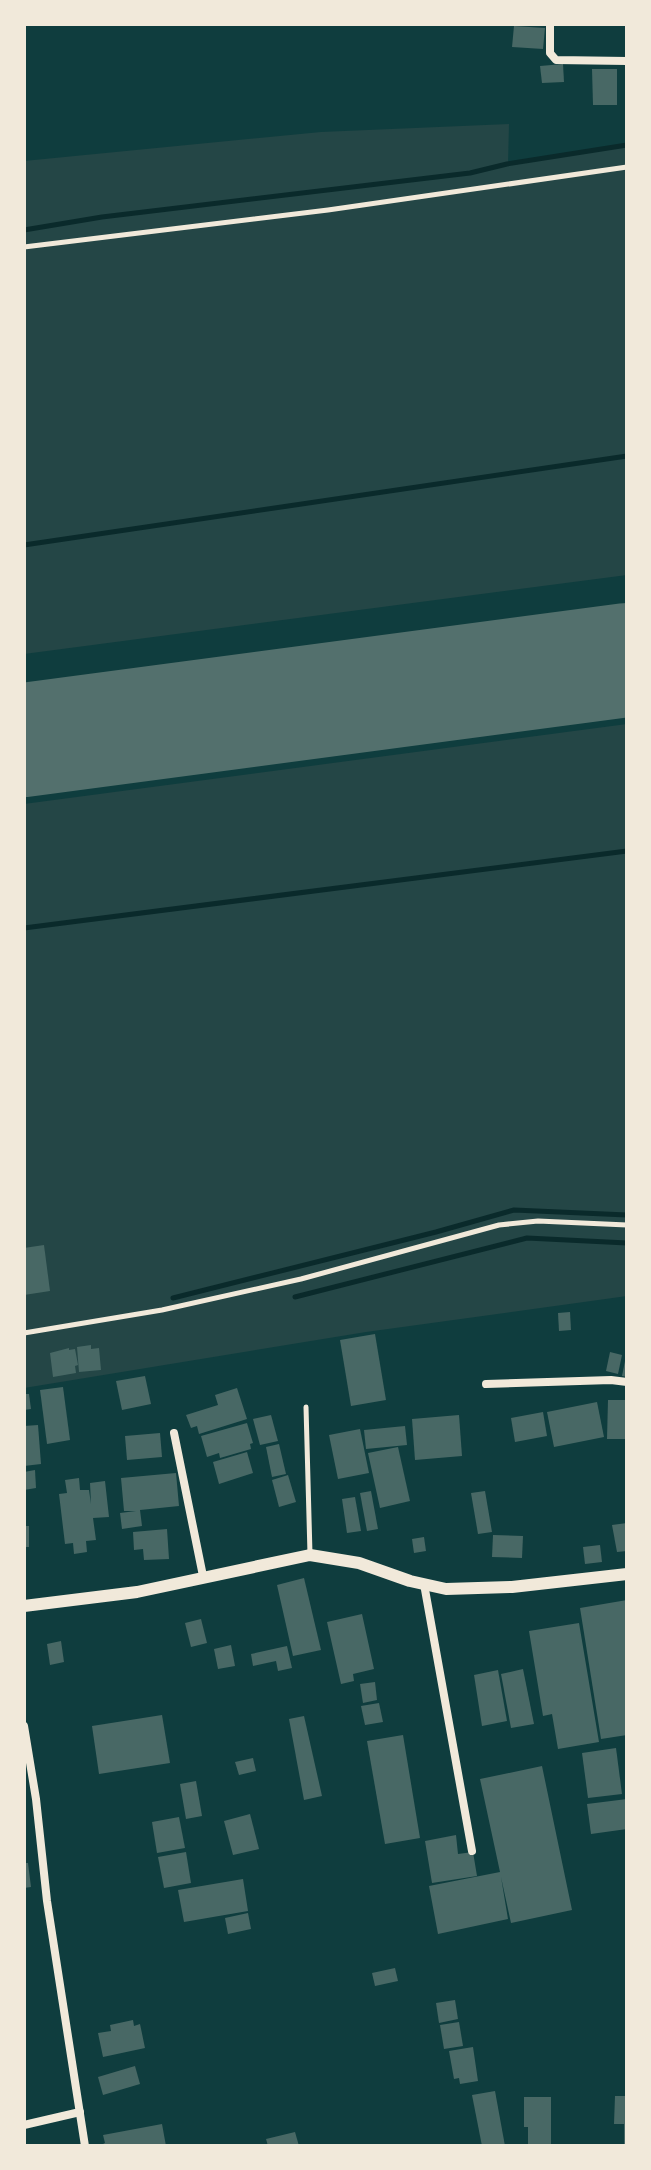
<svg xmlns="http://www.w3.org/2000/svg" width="651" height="2170" font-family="Quicksand,sans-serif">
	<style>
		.green { fill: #244646 }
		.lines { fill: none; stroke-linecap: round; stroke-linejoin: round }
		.stream { stroke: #0a2a2b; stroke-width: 5 }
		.runway { stroke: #53706d; stroke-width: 114 }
		.building { fill: #486865 }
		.service { stroke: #f1e9da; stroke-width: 5 }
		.minor { stroke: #f1e9da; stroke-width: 8 }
		.tertiary { stroke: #f1e9da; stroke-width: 12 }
	</style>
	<rect width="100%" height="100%" fill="#0f3d3e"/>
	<g class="green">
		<polygon points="509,124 508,164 627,145 627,575 24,654 24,161 321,132"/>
		<polygon points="627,724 627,1296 366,1332 24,1388 24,804"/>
	</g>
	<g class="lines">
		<g class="stream">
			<polyline points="24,230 102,217 470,173 507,164 627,145"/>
			<polyline points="24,545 627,456"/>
			<polyline points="24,928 627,851"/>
			<polyline points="295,1297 527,1238 627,1243"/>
			<polyline points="173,1298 436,1232 514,1210 627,1215"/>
		</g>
		<polyline class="runway" points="24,740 627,660"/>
	</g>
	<g class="building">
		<polygon points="514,26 545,28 543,49 512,47"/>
		<polygon points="563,64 564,82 542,83 540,66"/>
		<polygon points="592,69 617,69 617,105 593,105"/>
		<polygon points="44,1245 50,1291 24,1295 24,1248"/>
		<polygon points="570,1312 571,1330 559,1331 558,1313"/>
		<polygon points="375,1334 386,1400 351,1406 340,1340"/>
		<polygon points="91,1345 91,1349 99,1348 101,1370 79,1372 77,1347"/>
		<polygon points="69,1348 69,1350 75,1349 78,1365 75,1366 76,1373 53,1377 50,1353"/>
		<polygon points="610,1352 622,1355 618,1374 606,1371"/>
		<polygon points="626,1356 627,1356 627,1377 622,1376"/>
		<polygon points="145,1376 151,1404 122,1410 116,1381"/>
		<polygon points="63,1387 70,1440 47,1444 40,1390"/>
		<polygon points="237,1388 247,1419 199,1434 197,1426 191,1428 186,1415 218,1405 215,1395"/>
		<polygon points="24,1394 29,1394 31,1409 24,1410"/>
		<polygon points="608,1400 627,1400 627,1439 607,1439"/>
		<polygon points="597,1402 604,1437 554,1447 547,1412"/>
		<polygon points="543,1412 547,1436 515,1442 511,1418"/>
		<polygon points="271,1415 278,1441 260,1445 253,1419"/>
		<polygon points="459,1415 462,1456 415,1460 412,1419"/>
		<polygon points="247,1423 253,1443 250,1444 251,1449 220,1458 219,1453 207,1457 201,1436"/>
		<polygon points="38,1425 41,1464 24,1466 24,1426"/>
		<polygon points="405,1426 407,1445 366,1449 364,1430"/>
		<polygon points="360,1429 369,1473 338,1479 329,1435"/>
		<polygon points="160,1433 162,1457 127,1460 125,1436"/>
		<polygon points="279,1444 286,1474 272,1477 266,1447"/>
		<polygon points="398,1447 410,1501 380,1508 368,1453"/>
		<polygon points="247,1452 253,1473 219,1484 213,1462"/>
		<polygon points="35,1470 36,1488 24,1490 24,1472"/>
		<polygon points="176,1473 179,1506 140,1510 142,1526 122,1529 120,1513 136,1511 124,1511 121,1478"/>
		<polygon points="288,1475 296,1502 279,1507 272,1480"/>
		<polygon points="79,1478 80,1490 89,1490 91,1504 90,1483 105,1481 109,1517 93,1518 96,1540 86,1541 87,1552 74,1554 73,1543 65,1544 59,1494 67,1493 65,1480"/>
		<polygon points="371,1491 378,1529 367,1531 360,1493"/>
		<polygon points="485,1491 492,1532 478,1534 471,1493"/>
		<polygon points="355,1497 361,1531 347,1533 342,1499"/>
		<polygon points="627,1523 627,1551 617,1552 612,1525"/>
		<rect x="24" y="1526" width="5" height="21"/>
		<polygon points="167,1529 169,1559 144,1560 143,1549 134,1550 133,1532"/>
		<polygon points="493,1535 523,1536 522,1558 492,1557"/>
		<polygon points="424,1537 426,1551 414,1553 412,1539"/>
		<polygon points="600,1545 602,1562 585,1564 583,1547"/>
		<polygon points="304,1578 321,1650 293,1656 277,1585"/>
		<polygon points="627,1600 627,1735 601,1739 580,1608"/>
		<polygon points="362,1614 374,1669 353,1674 354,1681 341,1684 327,1622"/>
		<polygon points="201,1619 207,1643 191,1647 185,1623"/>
		<polygon points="579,1623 599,1742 558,1749 552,1714 543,1716 529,1631"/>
		<polygon points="61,1641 64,1662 50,1665 47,1644"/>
		<polygon points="231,1645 235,1666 218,1669 214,1649"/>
		<polygon points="287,1646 292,1668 278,1671 276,1661 253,1666 251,1654"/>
		<polygon points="523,1669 534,1724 511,1728 501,1674"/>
		<polygon points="498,1670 507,1721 482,1726 474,1675"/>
		<polygon points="375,1682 377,1700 363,1703 360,1684"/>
		<polygon points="379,1703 383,1722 365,1725 361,1706"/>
		<polygon points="162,1715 170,1763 99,1774 92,1726"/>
		<polygon points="304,1716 322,1796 304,1800 289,1719"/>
		<polygon points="403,1735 420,1838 385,1844 367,1741"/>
		<polygon points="616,1748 622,1794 588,1798 582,1753"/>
		<polygon points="253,1758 256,1771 239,1775 235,1762"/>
		<polygon points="542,1766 572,1910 511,1923 501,1877 508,1919 438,1934 429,1886 500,1872 480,1779"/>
		<polygon points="196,1781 202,1816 186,1819 180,1784"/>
		<polygon points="627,1799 627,1829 591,1834 587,1804"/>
		<polygon points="250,1814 259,1849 233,1855 224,1821"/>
		<polygon points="179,1817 185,1848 157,1853 152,1822"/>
		<polygon points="456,1835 458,1854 473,1852 477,1876 432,1883 425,1841"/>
		<polygon points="186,1852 191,1883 164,1888 158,1857"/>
		<polygon points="24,1863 28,1863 31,1887 24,1888"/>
		<polygon points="243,1879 248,1911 184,1922 178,1890"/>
		<polygon points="248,1913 251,1929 228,1934 225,1918"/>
		<polygon points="395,1968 398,1981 375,1986 372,1973"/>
		<polygon points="455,2000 458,2019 439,2023 436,2003"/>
		<polygon points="133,2020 134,2026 140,2024 145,2048 103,2057 98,2033 111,2031 110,2025"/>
		<polygon points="459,2022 463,2046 444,2049 440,2025"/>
		<polygon points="473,2047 478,2081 460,2084 459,2078 454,2079 449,2051"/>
		<polygon points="135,2066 140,2084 103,2095 98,2077"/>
		<polygon points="495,2091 505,2146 482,2146 472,2095"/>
		<polygon points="615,2096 627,2096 627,2144 624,2144 624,2124 614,2124"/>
		<polygon points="524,2097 551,2097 551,2146 528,2146 528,2127 524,2127"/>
		<polygon points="162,2124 166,2146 99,2146 105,2143 103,2135"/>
		<polygon points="295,2132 299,2146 268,2146 266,2139"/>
	</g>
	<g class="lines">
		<g class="service">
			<polyline points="24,247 328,210 627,167"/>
			<polyline points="24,1333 162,1310 301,1279 499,1225 538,1221 627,1225"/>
			<polyline points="306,1407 310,1554"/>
		</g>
		<g class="minor">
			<polyline points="550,24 550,53 556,60 627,61"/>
			<polyline points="486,1384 611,1380 627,1382"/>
			<polyline points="174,1433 203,1576"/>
			<polyline points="424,1584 472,1851"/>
			<polyline points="24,1726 36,1799 47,1901 85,2146"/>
			<polyline points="24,2125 80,2112"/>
		</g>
		<polyline class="tertiary" points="24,1606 137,1592 310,1555 359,1563 410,1581 446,1589 512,1587 627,1574"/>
	</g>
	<rect width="651" height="2170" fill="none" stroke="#f1e9da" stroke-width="52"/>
</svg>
